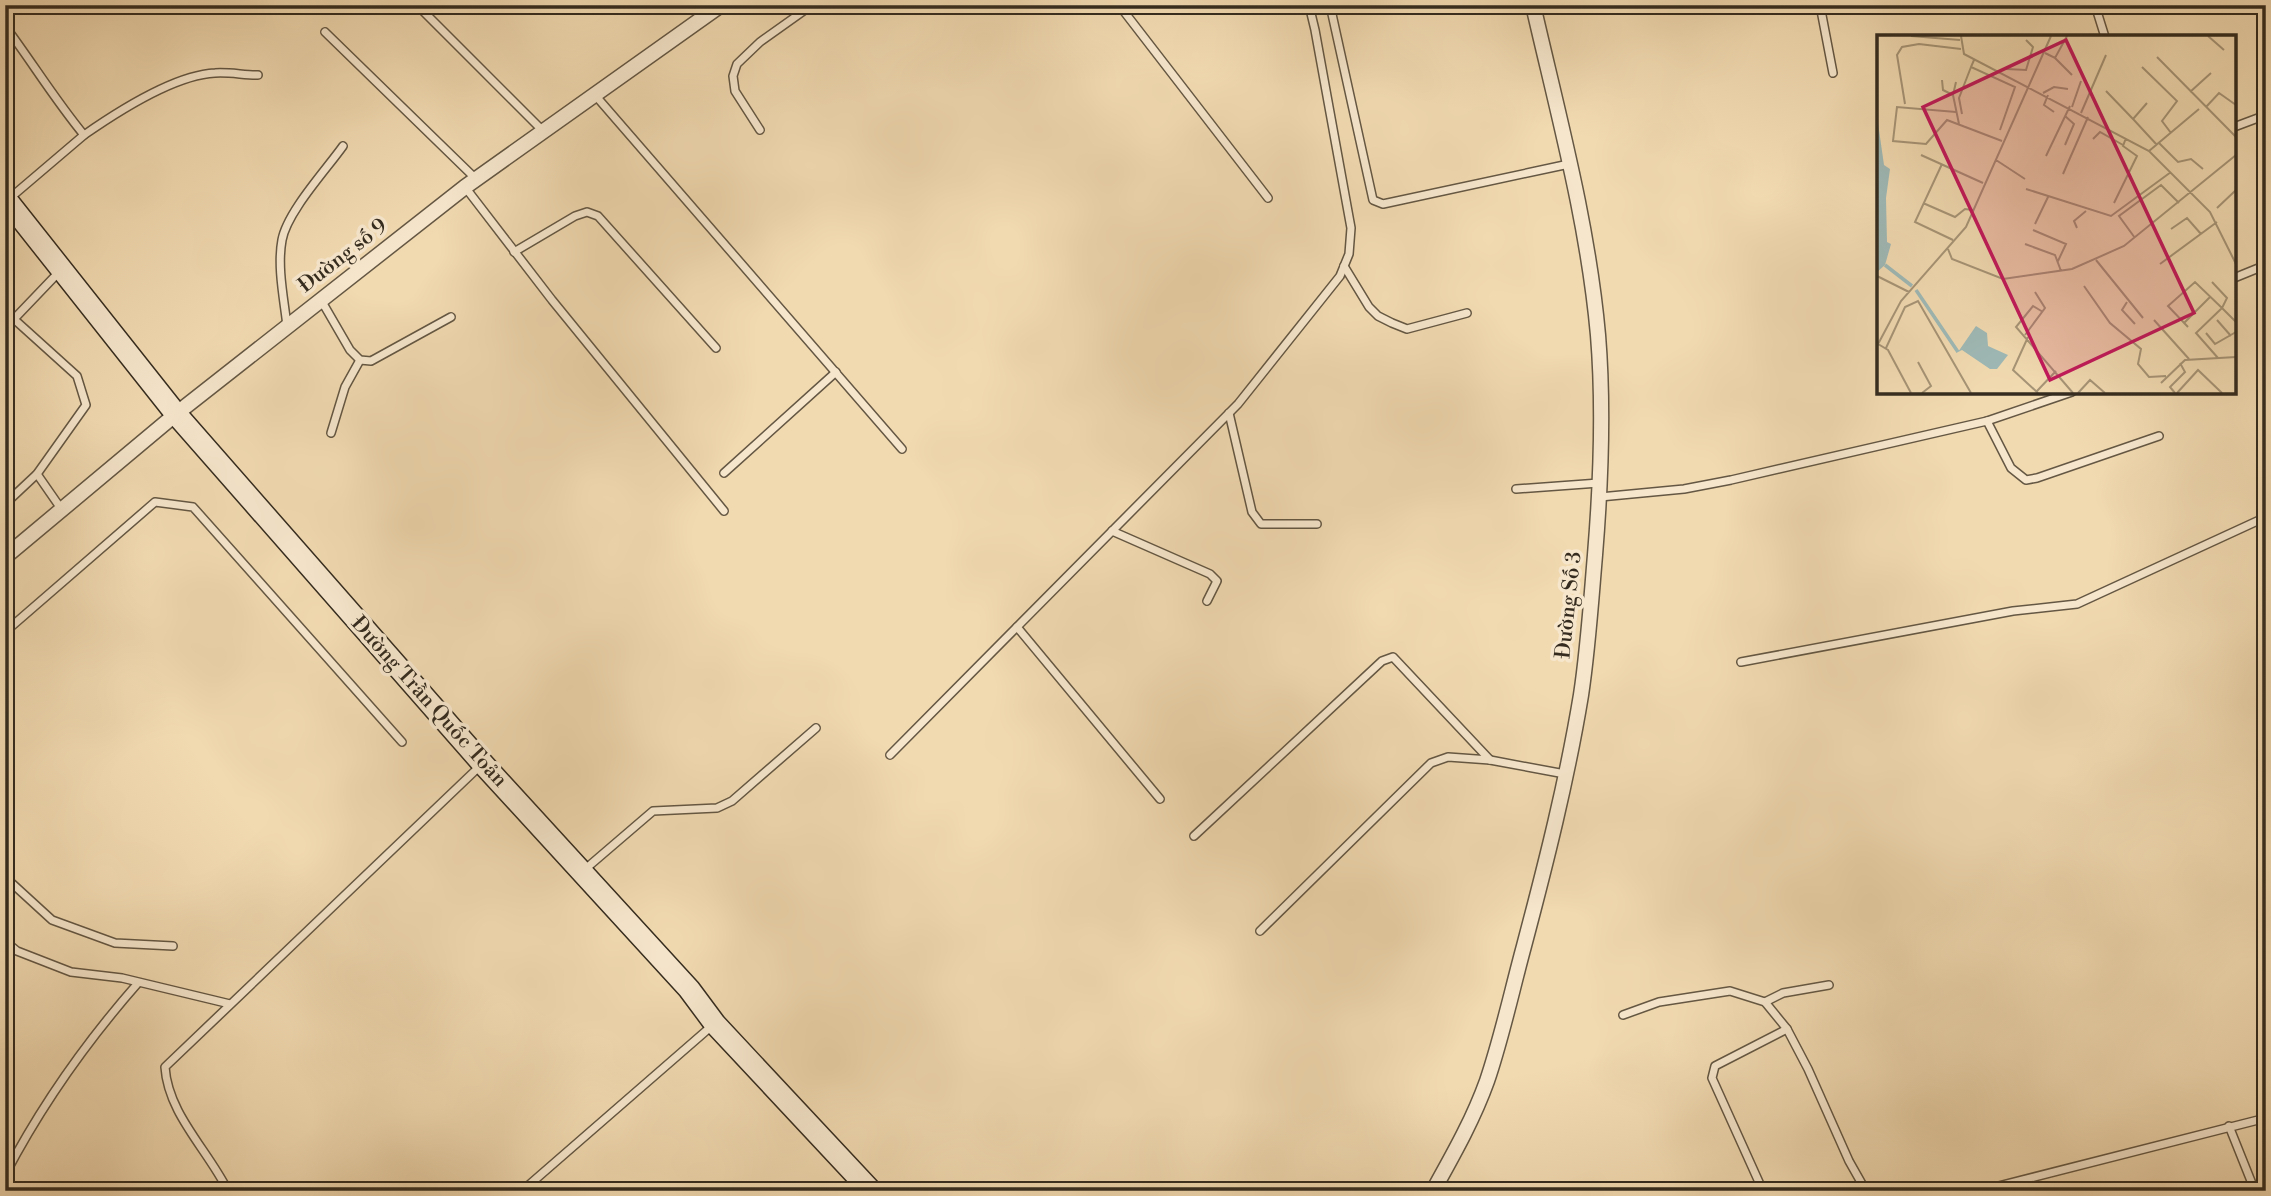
<svg xmlns="http://www.w3.org/2000/svg" width="2271" height="1196" font-family="'Libre Bodoni',serif">
	<style>
		.lines { fill: none; stroke-linecap: round; stroke-linejoin: round }
		.lane-casing { stroke: #645743; stroke-width: 10 }
		.street-casing { stroke: #645743; stroke-width: 17 }
		.secondary-casing { stroke: #352c1f; stroke-width: 24 }
		.lane { stroke: #f6e6cc; stroke-width: 7 }
		.street { stroke: #f6e6cc; stroke-width: 14 }
		.secondary { stroke: #f6e6cc; stroke-width: 21 }
		.labels { text-anchor: middle; dominant-baseline: central; stroke-width: 7; stroke-linejoin: round; paint-order: stroke }
		.street-label { font-size: 21px; fill: #352c1f; stroke: #f6e6cc }
		.inset-river { fill: none; stroke: #9eb8b5; stroke-width: 3.5 }
		.inset-road { fill: none; stroke: #a69476; stroke-width: 2 }
		.view { fill: #c2185b; fill-opacity: 0.15; stroke: #c2185b; stroke-width: 3.5 }
		.inset-edge { fill: none; stroke: #352c1f; stroke-width: 3.5 }
	</style>
	<rect width="100%" height="100%" fill="#f1d9b0"/>
	<filter id="stains"><feTurbulence type="fractalNoise" baseFrequency=".00286" numOctaves="4"/><feColorMatrix values="0 0 0 0 .2 0 0 0 0 .09 0 0 0 0 .02 0 0 0 .5 -.17"/></filter>
	<radialGradient id="worn" r=".72"><stop offset=".6" stop-color="#630" stop-opacity="0"/><stop offset="1" stop-color="#630" stop-opacity=".3"/></radialGradient>
	<g class="lines">
		<g class="lane-casing">
			<g id="lane">
				<polyline points="417,5 543,131"/>
				<polyline points="1119,5 1268,198"/>
				<polyline points="1330,5 1373,200 1383,204 1569,164"/>
				<polyline points="1820,5 1833,73"/>
				<polyline points="2095,5 2105,37"/>
				<path d="M5 26C32 62 55 100 84 135L10 198"/>
				<polyline points="325,32 476,179"/>
				<polyline points="595,95 902,449"/>
				<polyline points="2234,127 2266,115"/>
				<polyline points="760,130 735,91 733,76 737,64 760,42 812,5"/>
				<path d="M84 135C117 112 174 75 215 73 229 72 244 75 258 75"/>
				<polyline points="465,187 552,300 724,511"/>
				<polyline points="514,252 575,216 587,212 598,216 716,348"/>
				<polyline points="1344,266 1369,307 1378,316 1392,323 1407,329 1467,313"/>
				<polyline points="2234,278 2266,265"/>
				<polyline points="321,300 350,350 360,360 371,361 451,317"/>
				<polyline points="5,311 77,376 86,405 37,474 5,504"/>
				<polyline points="14,319 59,272"/>
				<path d="M287 326C284 299 277 267 282 240 287 212 326 170 343 146"/>
				<polyline points="1229,413 1252,512 1261,524 1317,524"/>
				<polyline points="1987,421 2011,468 2026,480 2037,478 2159,436"/>
				<polyline points="331,433 345,387 360,360"/>
				<polyline points="724,473 836,372"/>
				<polyline points="37,474 62,510"/>
				<polyline points="1516,489 1599,483"/>
				<polyline points="1600,497 1684,489 1731,480 1987,421 2072,392"/>
				<polyline points="1112,531 1210,574 1217,581 1207,601"/>
				<polyline points="1017,627 1160,799"/>
				<polyline points="5,632 155,502 193,507 402,742"/>
				<polyline points="1741,662 2013,611 2077,604 2266,517"/>
				<polyline points="890,755 1238,404 1340,276 1349,254 1351,228 1315,30 1309,5"/>
				<polyline points="1194,836 1382,661 1393,657 1490,760"/>
				<polyline points="583,871 653,811 717,808 732,801 816,728"/>
				<polyline points="5,877 52,920 115,943 173,946"/>
				<polyline points="1260,931 1431,763 1448,757 1490,760 1565,774"/>
				<polyline points="5,941 17,951 71,972 122,978 230,1004"/>
				<polyline points="1765,1002 1783,993 1829,985"/>
				<polyline points="1623,1015 1659,1002 1730,991 1765,1002 1787,1029 1808,1069 1849,1161 1866,1191"/>
				<polyline points="2229,1126 2255,1191"/>
				<path d="M5 1175C41 1106 87 1041 138 983"/>
				<path d="M228 1191C208 1150 168 1114 165 1067L480 766"/>
				<polyline points="522,1191 714,1024"/>
				<polyline points="1763,1191 1712,1078 1715,1066 1787,1029"/>
				<polyline points="1979,1191 2266,1118"/>
			</g>
		</g>
		<g class="street-casing">
			<g id="street">
				<polyline points="5,557 176,414 465,187 721,5"/>
				<path d="M1433 1191C1453 1155 1473 1120 1487 1081 1502 1037 1512 990 1524 946 1546 863 1567 780 1581 695 1588 649 1591 602 1595 555 1601 482 1604 408 1598 335 1588 223 1558 114 1533 5"/>
			</g>
		</g>
		<g class="secondary-casing">
			<polyline id="secondary" points="5,198 176,414 483,764 689,989 715,1024 871,1191"/>
		</g>
		<use href="#lane" class="lane"/>
		<use href="#street" class="street"/>
		<use href="#secondary" class="secondary"/>
	</g>
	<g class="labels">
		<g class="street-label">
			<text transform="translate(343 256) rotate(-38)">Đường số 9</text>
			<text transform="translate(1569 605) rotate(-84)">Đường Số 3</text>
			<text transform="translate(429 702) rotate(48)">Đường Trần Quốc Toản</text>
		</g>
	</g>
	<g transform="translate(1877 35)">
		<rect width="359" height="359" fill="#f1d9b0"/>
		<path d="M0 81 7 130 13 134 9 163 10 207 14 209 8 230 0 237ZM99 291 110 298 111 311 131 320 120 334H113L85 315 81 317Z" fill="#9eb8b5"/>
		<path class="inset-river" d="M8 230 35 251M39 255 81 317"/>
		<path class="inset-road" d="M34 1 83 5M84 1 87 19 272 116 333 177 359 229M331 1 347 15M168 18 178 23 190 1M280 22 359 102M178 23 195 40M97 25 94 32 138 52 123 95M265 32 300 66 285 86 294 98M129 34 149 35 156 12 149 5M65 45 66 55 76 60M79 47 76 60 82 89M229 56 256 84M313 57 334 38M166 58 177 52 191 54M171 60 167 70 177 77M270 68 256 84 280 110M28 69 20 20 25 12 42 9 84 14M195 72 204 46M329 72 342 58 359 70M79 77 20 72 16 106 49 109 70 85 125 106M204 78 229 20M85 79 82 63 94 32M216 104 223 97 246 110M282 108 301 127 314 124 326 134M188 110 197 89 188 81M272 116 322 74M44 120 106 148M169 121 193 71M119 125 148 144M65 129 38 187 76 205M186 139 211 82M149 154 234 181 294 137M46 168 78 182 88 174 96 175M237 168 260 121 246 111 249 103M340 173 359 155M158 189 171 162M200 193 197 186 209 176M294 194 310 183 324 199M156 195 189 209 181 226M258 203 242 181 284 150 302 168M148 209 178 220 184 236M71 214 75 224 126 244 195 234 247 211 359 120M219 225 266 283M283 229 340 187M0 241 32 257M335 247 350 263 345 273 359 287M207 251 233 288 264 314 261 329 272 342 289 341M250 267 245 275 258 289M166 277 156 271 139 292 196 358M277 285 312 324M340 285 354 301M307 288 333 262M311 292 291 271 318 247 345 273 319 298 341 323M329 298 338 309 359 297M148 300 168 273 158 257M151 302 136 335 161 358M1 309 11 315 34 358M0 311 24 266 89 192 174 1M9 313 28 272 41 266 94 358M41 327 54 351 45 358M284 348 308 325 359 322M160 356 179 336M201 358 213 345 228 358M298 358 293 352 308 337 303 328M300 358 321 335 345 358"/>
		<path class="view" d="M189 5 317 278 173 345 46 72Z"/>
		<rect width="359" height="359" class="inset-edge"/>
	</g>
	<rect width="2271" height="1196" fill="none" stroke="#f1d9b0" stroke-width="28"/>
	<rect x="7" y="7" width="2257" height="1182" fill="none" stroke="#352c1f" stroke-width="3.5"/>
	<rect x="14" y="14" width="2243" height="1168" fill="none" stroke="#352c1f" stroke-width="2"/>
	<rect width="100%" height="100%" filter="url(#stains)"/>
	<rect width="100%" height="100%" fill="url(#worn)"/>
</svg>
